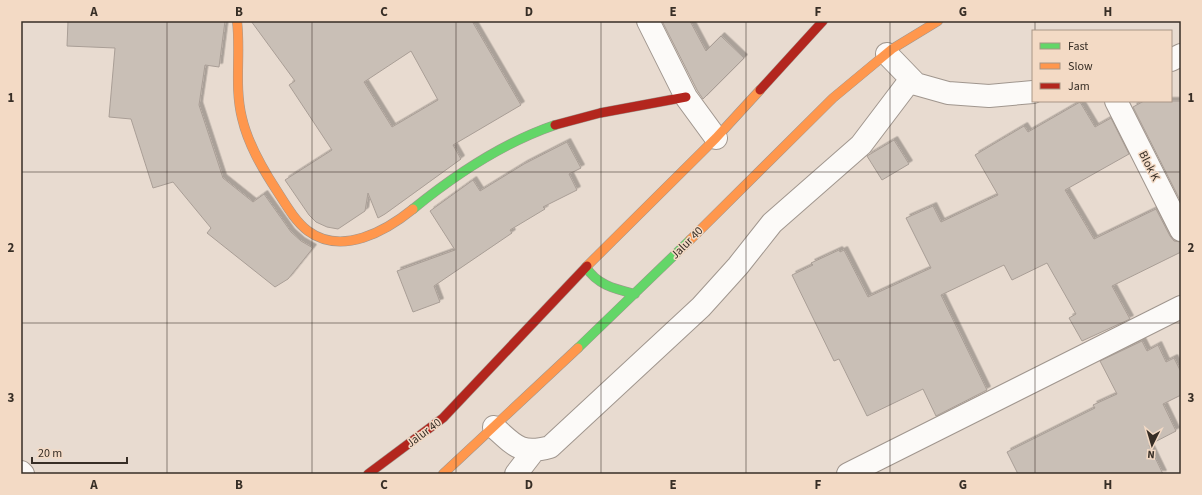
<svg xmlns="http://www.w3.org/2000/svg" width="1202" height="495" font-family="'Source Sans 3',sans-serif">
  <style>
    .building { fill: #c9bfb6; stroke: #a99e96; fill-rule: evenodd; filter: url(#shadow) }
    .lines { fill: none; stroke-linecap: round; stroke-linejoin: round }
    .street-casing { stroke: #a0968e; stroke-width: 24 }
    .fast-casing { stroke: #a0968e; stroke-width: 10 }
    .slow-casing { stroke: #a0968e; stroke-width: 10 }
    .jam-casing { stroke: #a0968e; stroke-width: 10 }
    .street { stroke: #fcfaf8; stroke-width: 22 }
    .fast { stroke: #63d668; stroke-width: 9 }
    .slow { stroke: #ff974d; stroke-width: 9 }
    .jam { stroke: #b3261e; stroke-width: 9 }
    .grid { fill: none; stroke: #372e26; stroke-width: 1; stroke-opacity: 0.55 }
    .labels { text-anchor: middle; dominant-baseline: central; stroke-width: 3; stroke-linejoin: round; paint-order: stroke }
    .street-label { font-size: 12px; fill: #372e26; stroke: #f3dac5 }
    .neatline { fill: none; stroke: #372e26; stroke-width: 1.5 }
    .grid-label { font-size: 13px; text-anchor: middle; font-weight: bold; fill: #372e26 }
  </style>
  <defs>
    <filter id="shadow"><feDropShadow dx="3.5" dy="-3.5" stdDeviation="0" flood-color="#0004"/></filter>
  </defs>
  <rect width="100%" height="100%" fill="#e8dbd0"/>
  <path class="building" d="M68 21H225L219 67 205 65 199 105 223 178 253 202 264 194 291 232 301 241 313 248 288 279 275 287 207 233 211 228 173 182 153 188 131 119 109 117 115 48 67 46Z
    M251 21H472L521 105 453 145 461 159 385 214 378 218 368 193 365 211 338 229 327 227 316 222 309 215 285 180 332 150 289 85 295 81ZM411 51 438 100 392 127 364 82Z
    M662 21H690L706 51 721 36 744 58 703 99 697 90Z
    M1144 101H1181V202L1133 107Z
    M1080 102 1095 127 1111 118 1129 154 1065 190 1094 239 1156 209 1170 236 1174 241 1181 242V252L1112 286 1130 319 1082 341 1069 318 1076 314 1047 263 1012 280 1004 265 941 295 987 390 936 416 923 389 867 416 839 359 834 361 792 275 813 265 811 263 839 250 840 252 844 250 868 297 931 268 906 218 933 206 941 222 998 195 975 155 1024 126 1028 132Z
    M894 140 909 164 882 180 867 156Z
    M567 142 581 168 569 174 577 190 543 207 545 209 510 230 512 233 434 286 440 302 413 312 397 271 455 250 430 211 473 180 480 191 524 164Z
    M1142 341 1147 351 1158 345 1166 362 1174 358 1181 372V395L1163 404 1176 431 1149 445 1163 474H1018L1007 452 1095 408 1093 405 1117 394 1100 361Z"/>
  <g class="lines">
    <g class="street-casing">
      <path id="street" d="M648 21 686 97 716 138
        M887 54 916 84 948 93 989 96 1033 92
        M1171 60 1181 55
        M1116 101 1181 230
        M494 427C515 446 521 455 550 447L701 307 738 266 772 223 861 145 911 79
        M21 472 23 474
        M516 474 533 452
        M848 474 1181 307"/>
    </g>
    <g class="fast-casing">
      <path id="fast" d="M413 209C456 174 502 143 555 125
        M586 267C597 285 615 289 635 294
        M578 348 690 240"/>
    </g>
    <g class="slow-casing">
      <path id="slow" d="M237 21C241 53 234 86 242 118 248 144 262 168 277 191 286 205 295 221 308 231 342 256 386 231 413 209
        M690 240 833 98 892 49 938 21
        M587 266 716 138 760 90
        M443 474 578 348"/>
    </g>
    <g class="jam-casing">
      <path id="jam" d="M760 90 823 21
        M555 125 600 113 686 97
        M368 474 443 418 587 266"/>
    </g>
    <use href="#street" class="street"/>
    <use href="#fast" class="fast"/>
    <use href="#slow" class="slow"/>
    <use href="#jam" class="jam"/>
  </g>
  <path class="grid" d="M167 21V474M312 21V474M456 21V474M601 21V474M746 21V474M890 21V474M1035 21V31M1035 101V474M21 172H1181M21 323H1181"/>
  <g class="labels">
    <g class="street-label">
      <text transform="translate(1149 166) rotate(63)">Blok K</text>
      <text transform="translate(687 243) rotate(-45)">Jalur 40</text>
      <text transform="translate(424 433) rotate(-37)">Jalur 40</text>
    </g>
  </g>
  <rect width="1202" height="495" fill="none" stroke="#f3dac5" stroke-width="44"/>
  <rect x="1032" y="30" width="140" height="72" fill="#f3dac5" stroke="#a89585"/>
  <rect x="1040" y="43" width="20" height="6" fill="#63d668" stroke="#a89585"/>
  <text x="1068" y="50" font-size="12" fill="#372e26">Fast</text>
  <rect x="1040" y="63" width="20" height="6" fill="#ff974d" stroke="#a89585"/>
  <text x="1068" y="70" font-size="12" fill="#372e26">Slow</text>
  <rect x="1040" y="83" width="20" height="6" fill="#b3261e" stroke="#a89585"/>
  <text x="1068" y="90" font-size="12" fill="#372e26">Jam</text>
  <g transform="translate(1152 445) rotate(185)" stroke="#f3dac5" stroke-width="3" paint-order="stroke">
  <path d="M0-3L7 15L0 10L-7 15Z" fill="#372e26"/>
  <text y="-6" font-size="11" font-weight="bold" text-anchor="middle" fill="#372e26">N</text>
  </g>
  <path d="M32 457v6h95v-6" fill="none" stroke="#372e26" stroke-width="2"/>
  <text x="38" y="457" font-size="12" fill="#372e26" stroke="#f3dac5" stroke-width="3" paint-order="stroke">20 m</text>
  <rect x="22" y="22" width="1158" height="451" class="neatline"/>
  <g class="grid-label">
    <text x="94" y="16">A</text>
    <text x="239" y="16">B</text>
    <text x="384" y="16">C</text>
    <text x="529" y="16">D</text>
    <text x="673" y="16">E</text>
    <text x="818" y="16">F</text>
    <text x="963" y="16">G</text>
    <text x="1108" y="16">H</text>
    <text x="11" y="102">1</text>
    <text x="1191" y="102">1</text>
    <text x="11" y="252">2</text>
    <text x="1191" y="252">2</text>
    <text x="11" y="402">3</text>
    <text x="1191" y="402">3</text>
    <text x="94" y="489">A</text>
    <text x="239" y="489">B</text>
    <text x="384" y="489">C</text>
    <text x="529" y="489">D</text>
    <text x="673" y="489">E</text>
    <text x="818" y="489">F</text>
    <text x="963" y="489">G</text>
    <text x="1108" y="489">H</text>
  </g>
</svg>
